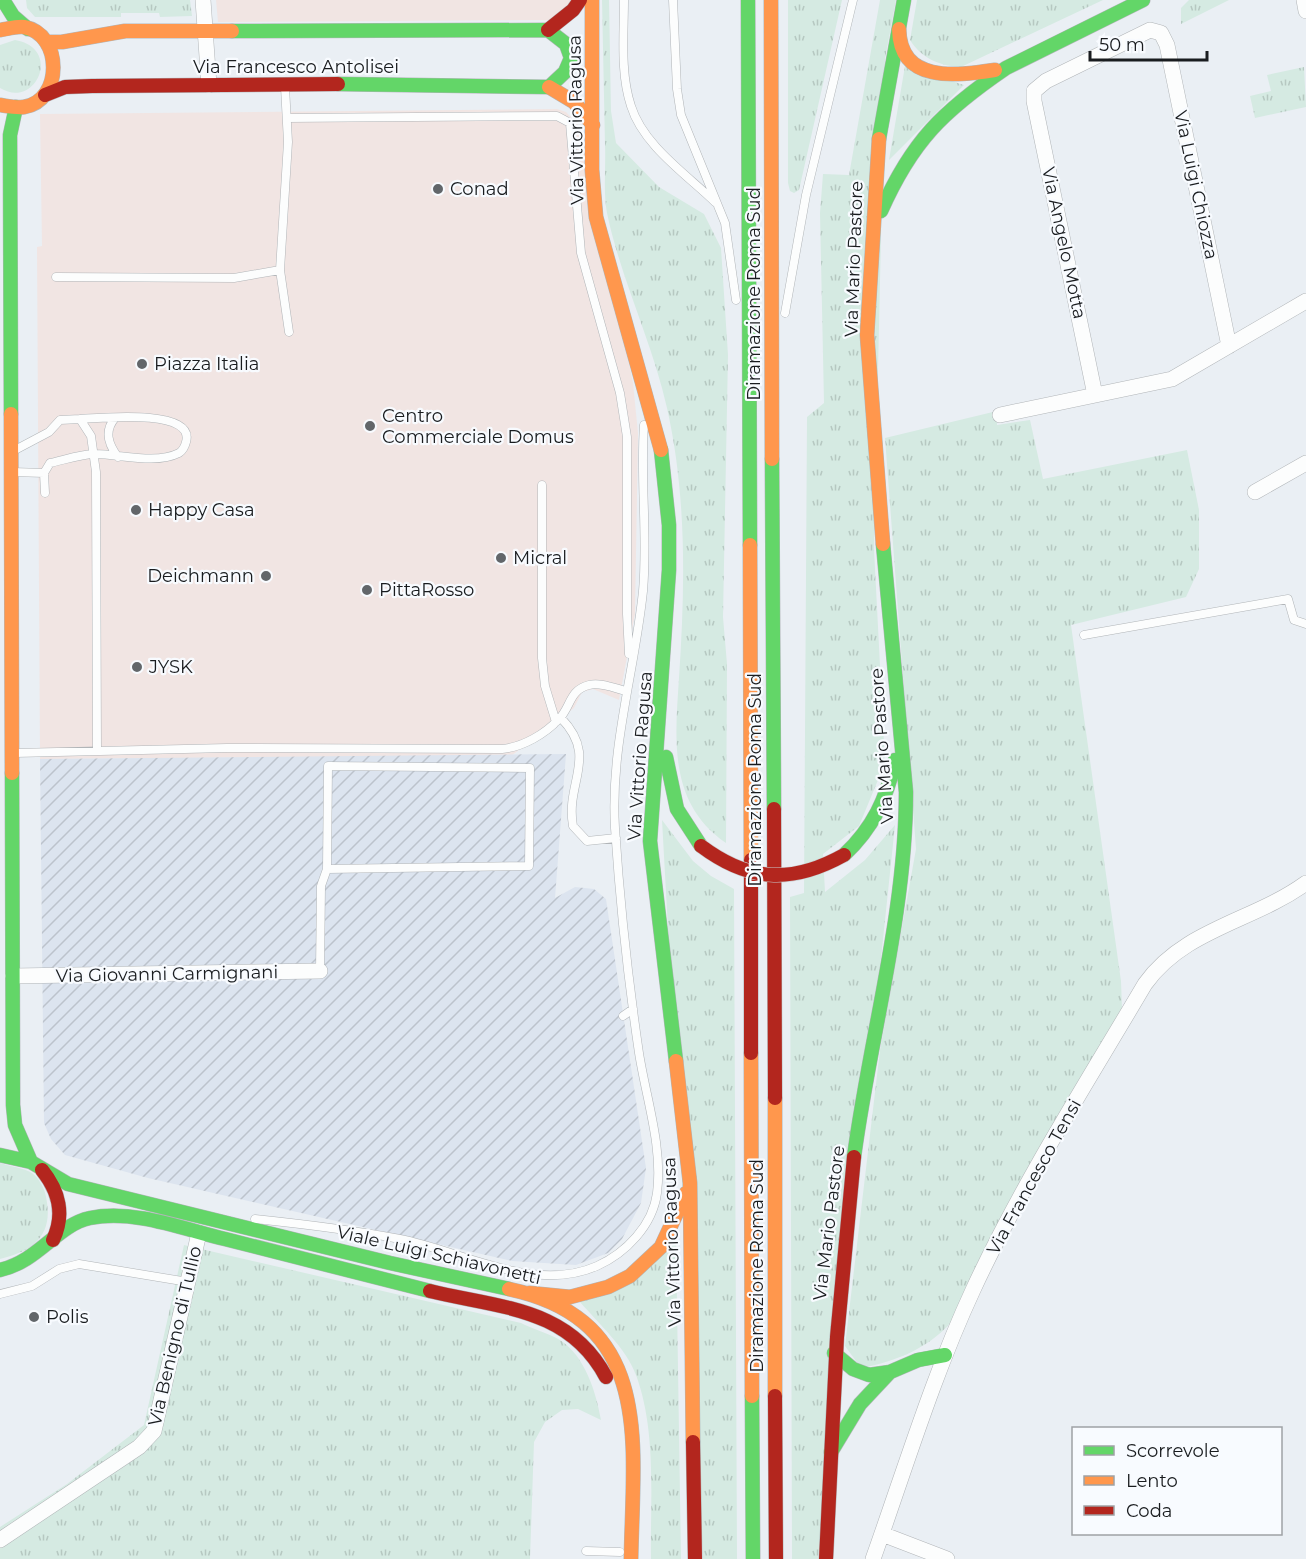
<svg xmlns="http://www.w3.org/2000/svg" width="1306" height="1559" font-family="Montserrat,sans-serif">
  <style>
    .commercial { fill: #f1e5e3 }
    .industrial { fill: url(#industrial-furrows) }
    .grass { fill: url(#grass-tufts) }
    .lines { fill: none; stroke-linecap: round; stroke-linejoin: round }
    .lane-casing { stroke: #b1b5b8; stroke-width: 9 }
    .street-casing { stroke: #b1b5b8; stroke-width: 16 }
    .fast-casing { stroke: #b1b5b8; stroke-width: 15 }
    .slow-casing { stroke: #b1b5b8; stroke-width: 15 }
    .jam-casing { stroke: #b1b5b8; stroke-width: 15 }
    .lane { stroke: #fcfdfd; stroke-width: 8 }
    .street { stroke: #fcfdfd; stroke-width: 15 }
    .fast { stroke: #63d668; stroke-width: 14 }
    .slow { stroke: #ff974d; stroke-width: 14 }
    .jam { stroke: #b3261e; stroke-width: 14 }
    .jam-bridge-casing { stroke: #caccce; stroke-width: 15; stroke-linecap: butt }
    .jam-bridge { stroke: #b3261e; stroke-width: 14 }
    .poi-dot { fill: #62666a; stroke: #f8fbff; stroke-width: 2 }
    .labels { text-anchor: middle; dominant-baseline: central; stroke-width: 4.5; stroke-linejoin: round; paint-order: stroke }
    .street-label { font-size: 18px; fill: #191c1f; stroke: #f8fbff }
    .poi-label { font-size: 18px; fill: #191c1f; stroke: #f8fbff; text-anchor: start }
  </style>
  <defs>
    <pattern id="industrial-furrows" width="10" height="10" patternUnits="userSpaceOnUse" patternTransform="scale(1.5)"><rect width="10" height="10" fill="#dce4ef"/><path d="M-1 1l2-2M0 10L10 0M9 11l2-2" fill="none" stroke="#bcc3cc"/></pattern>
    <pattern id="grass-tufts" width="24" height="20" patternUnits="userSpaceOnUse" patternTransform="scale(1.5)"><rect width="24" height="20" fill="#d5eae2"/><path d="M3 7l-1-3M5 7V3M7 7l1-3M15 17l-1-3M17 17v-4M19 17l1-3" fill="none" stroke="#b6c8c1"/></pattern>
  </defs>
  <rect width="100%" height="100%" fill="#eaeff4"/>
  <path class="commercial" d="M216 0H573L553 20 218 22Z
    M557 109 566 112 580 127 633 383 638 433 635 614 619 700 593 689 582 692 574 708 511 756 40 759 37 247 42 246 40 114Z"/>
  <path class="industrial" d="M566 754 555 898 575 887 594 889 606 899 646 1168 641 1203 622 1239 608 1253 576 1265 512 1261 148 1178 65 1155 51 1139 44 1123 40 759Z"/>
  <path class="grass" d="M26 0H190L192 16 160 17 159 13H121V17H35L27 8Z
    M602 0H609L611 111 616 143 659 187 704 214 721 248 728 355 723 617 727 664 726 843C668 803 675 740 679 678 685 588 687 497 667 408 652 341 621 280 607 213 603 192 606 167 605 145 604 97 603 48 602 0Z
    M788 0H842L799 190 794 193 790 191 788 183Z
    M880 0H896L885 59 874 549 885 763 859 826 823 854 825 892 865 860 895 825 818 1559H792L790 897 804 893 807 417 824 403 820 213 823 174 849 175Z
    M917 0H1103L961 67C940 66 921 58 910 40Z
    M1189 0H1229L1181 24V8Z
    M15 40C63 48 36 110 0 88V45Z
    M905 66 964 85 889 160Z
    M1304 67 1306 107 1255 118 1250 96 1271 91 1267 75Z
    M997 411V425L1030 420 1043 479 1187 450 1199 510V569L1186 597 1071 625 1121 981 1122 1009 955 1317C934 1346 896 1362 861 1368L845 1346 880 1050 916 849 885 438Z
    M662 820 693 861 711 876 734 889 737 1559H703Z
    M0 1163C9 1166 24 1168 32 1173 39 1178 45 1189 46 1197 54 1234 35 1251 0 1259Z
    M676 1240 681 1559H651C650 1499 657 1432 636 1375 626 1348 599 1324 580 1302Z
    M184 1245 521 1323C533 1329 548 1333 560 1340 585 1356 596 1392 601 1420L578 1409 562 1410 545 1422 534 1442 530 1559H0V1527L67 1484 144 1425Z"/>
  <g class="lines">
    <g class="lane-casing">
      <path id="lane" d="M624 0C624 34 620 73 631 106 643 145 686 174 715 202
        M673 0 677 89 681 115 725 223 736 300
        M285 87 288 142 280 270 289 332
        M287 118 557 116 570 123 581 253 620 393 627 437V614L629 654
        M56 277 234 278 280 270
        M785 313 806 195 853 0
        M115 418C104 431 108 444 118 457
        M15 450 49 432 60 420 80 419 91 436 96 472 97 750
        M13 472 44 473
        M542 485V658L545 686 556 722
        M45 493 44 473 50 463C64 460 81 454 95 454 120 454 155 465 179 453 182 451 185 446 186 442 196 408 98 418 80 419
        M1084 635 1288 599 1294 620 1306 624
        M561 718C599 757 565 782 573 826L587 841 616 838
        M15 753 227 748 502 749C523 747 545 734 559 719 571 707 569 690 589 685 600 682 614 688 626 691
        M320 971 321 886 327 869 328 766 530 768 529 866 327 869
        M623 1016 633 1009
        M255 1219C303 1224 352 1230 400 1239 462 1251 534 1294 597 1266 626 1253 653 1225 657 1193 663 1147 646 1098 639 1053 628 979 620 903 615 828 610 747 635 670 643 591 648 536 640 480 644 425
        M0 1294 32 1286 59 1269 79 1264 188 1282
        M586 1551 620 1552"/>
    </g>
    <g class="street-casing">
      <path id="street" d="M203 0 209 85
        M1304 0 1306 11
        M1095 395 1034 101V91L1046 81 1150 30 1161 33 1167 45 1229 346
        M1000 415 1172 379 1306 301
        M1255 492 1306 463
        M13 976 320 971
        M882 1534 947 1559
        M0 1540 139 1447 154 1431 199 1233
        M873 1559C905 1469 933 1376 973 1290 1022 1184 1086 1084 1145 984 1184 929 1254 921 1306 883"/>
    </g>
    <g class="fast-casing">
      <path id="fast" d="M3 0 13 16 28 29
        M748 0 750 545
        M232 31 548 30 566 44 571 58 565 72 549 87 338 84
        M1006 68 1143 0
        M879 139 904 0
        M881 211C912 141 943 111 1006 68
        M11 414 10 135 16 107
        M661 450 669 525V570L650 841 676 1061
        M772 459 774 809
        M666 757 677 809 701 846
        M12 773 13 1105 15 1125 31 1162
        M844 855C873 828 887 798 895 760
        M0 1155 31 1162 68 1184 390 1263 509 1289
        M854 1157C870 1036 906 915 906 792L883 544
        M0 1270C39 1261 57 1225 90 1218 134 1209 183 1229 225 1239 293 1256 361 1274 430 1291
        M834 1353 853 1369 869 1375 890 1372 918 1360 945 1355
        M752 1396 753 1559
        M831 1452 860 1404 890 1372"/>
    </g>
    <g class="slow-casing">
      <path id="slow" d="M592 0V170L596 217 661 450
        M771 0 772 459
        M899 29C900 83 955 76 995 70
        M0 30C7 29 17 26 24 27 63 34 63 101 24 107 17 108 7 106 0 105
        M46 42H62L125 31H232
        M549 87 574 102 593 125
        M879 139 867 335 883 544
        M11 414 12 773
        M750 545 751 860
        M751 1053 752 1396
        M676 1061 690 1183 693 1442
        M775 1098V1396
        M509 1289C655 1320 633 1443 631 1559
        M529 1293 570 1297 608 1287 630 1276 661 1247 686 1193"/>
    </g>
    <g class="jam-casing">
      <path id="jam" d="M548 30 573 10 580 0
        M45 95 65 87 92 86 338 84
        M774 809 775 1098
        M751 860V1053
        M42 1170C59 1191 65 1215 53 1240
        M430 1291C499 1308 569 1307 606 1377
        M775 1396 776 1559
        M693 1442 695 1559
        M826 1559 837 1337 854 1157"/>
    </g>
    <use href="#lane" class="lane"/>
    <use href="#street" class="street"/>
    <use href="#fast" class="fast"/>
    <use href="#slow" class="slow"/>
    <use href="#jam" class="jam"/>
    <g class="jam-bridge-casing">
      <path id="jam-bridge" d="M701 846C749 882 792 884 844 855"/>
    </g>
    <use href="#jam-bridge" class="jam-bridge"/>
  </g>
  <g class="poi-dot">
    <circle cx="438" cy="189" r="6"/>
    <circle cx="142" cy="364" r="6"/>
    <circle cx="370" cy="426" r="6"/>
    <circle cx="136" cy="510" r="6"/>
    <circle cx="501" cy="558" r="6"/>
    <circle cx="266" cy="576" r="6"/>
    <circle cx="367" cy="590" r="6"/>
    <circle cx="137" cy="667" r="6"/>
    <circle cx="34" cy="1317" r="6"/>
  </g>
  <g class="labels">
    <g class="street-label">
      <text x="296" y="67">Via Francesco Antolisei</text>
      <text transform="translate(576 120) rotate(-91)">Via Vittorio Ragusa</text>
      <text transform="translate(1196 185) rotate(78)">Via Luigi Chiozza</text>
      <text transform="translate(1064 243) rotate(78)">Via Angelo Motta</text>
      <text transform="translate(854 259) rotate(-88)">Via Mario Pastore</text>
      <text transform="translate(754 294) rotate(-90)">Diramazione Roma Sud</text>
      <text transform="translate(882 746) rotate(-94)">Via Mario Pastore</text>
      <text transform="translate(640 756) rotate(-86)">Via Vittorio Ragusa</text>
      <text transform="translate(755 780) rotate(-90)">Diramazione Roma Sud</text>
      <text transform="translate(167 974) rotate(-1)">Via Giovanni Carmignani</text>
      <text transform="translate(1034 1177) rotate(-61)">Via Francesco Tensi</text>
      <text transform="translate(829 1223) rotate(-83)">Via Mario Pastore</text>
      <text transform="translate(672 1242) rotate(-92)">Via Vittorio Ragusa</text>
      <text transform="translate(439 1255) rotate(13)">Viale Luigi Schiavonetti</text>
      <text transform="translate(757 1266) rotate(-90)">Diramazione Roma Sud</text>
      <text transform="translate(175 1336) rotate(-77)">Via Benigno di Tullio</text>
    </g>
    <g class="poi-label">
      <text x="450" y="189">Conad</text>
      <text x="154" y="364">Piazza Italia</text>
      <text x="382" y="416">Centro<tspan x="382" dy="21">Commerciale Domus</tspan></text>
      <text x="148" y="510">Happy Casa</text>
      <text x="513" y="558">Micral</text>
      <text x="254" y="576" text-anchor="end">Deichmann</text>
      <text x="379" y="590">PittaRosso</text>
      <text x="149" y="667">JYSK</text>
      <text x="46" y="1317">Polis</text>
    </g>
  </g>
  <rect x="1072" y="1427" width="210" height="108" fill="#f8fbff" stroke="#9fa2a5" stroke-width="1.5"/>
  <rect x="1084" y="1446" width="30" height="9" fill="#63d668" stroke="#9fa2a5" stroke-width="1.5"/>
  <text x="1126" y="1457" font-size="18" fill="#191c1f">Scorrevole</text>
  <rect x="1084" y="1476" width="30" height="9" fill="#ff974d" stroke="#9fa2a5" stroke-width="1.5"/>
  <text x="1126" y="1487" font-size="18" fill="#191c1f">Lento</text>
  <rect x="1084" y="1506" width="30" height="9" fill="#b3261e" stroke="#9fa2a5" stroke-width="1.5"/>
  <text x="1126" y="1517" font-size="18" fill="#191c1f">Coda</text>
  <path d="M1090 51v9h117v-9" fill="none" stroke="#191c1f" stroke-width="3"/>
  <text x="1099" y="51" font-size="18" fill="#191c1f" stroke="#f8fbff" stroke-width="4.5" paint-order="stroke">50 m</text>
</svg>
